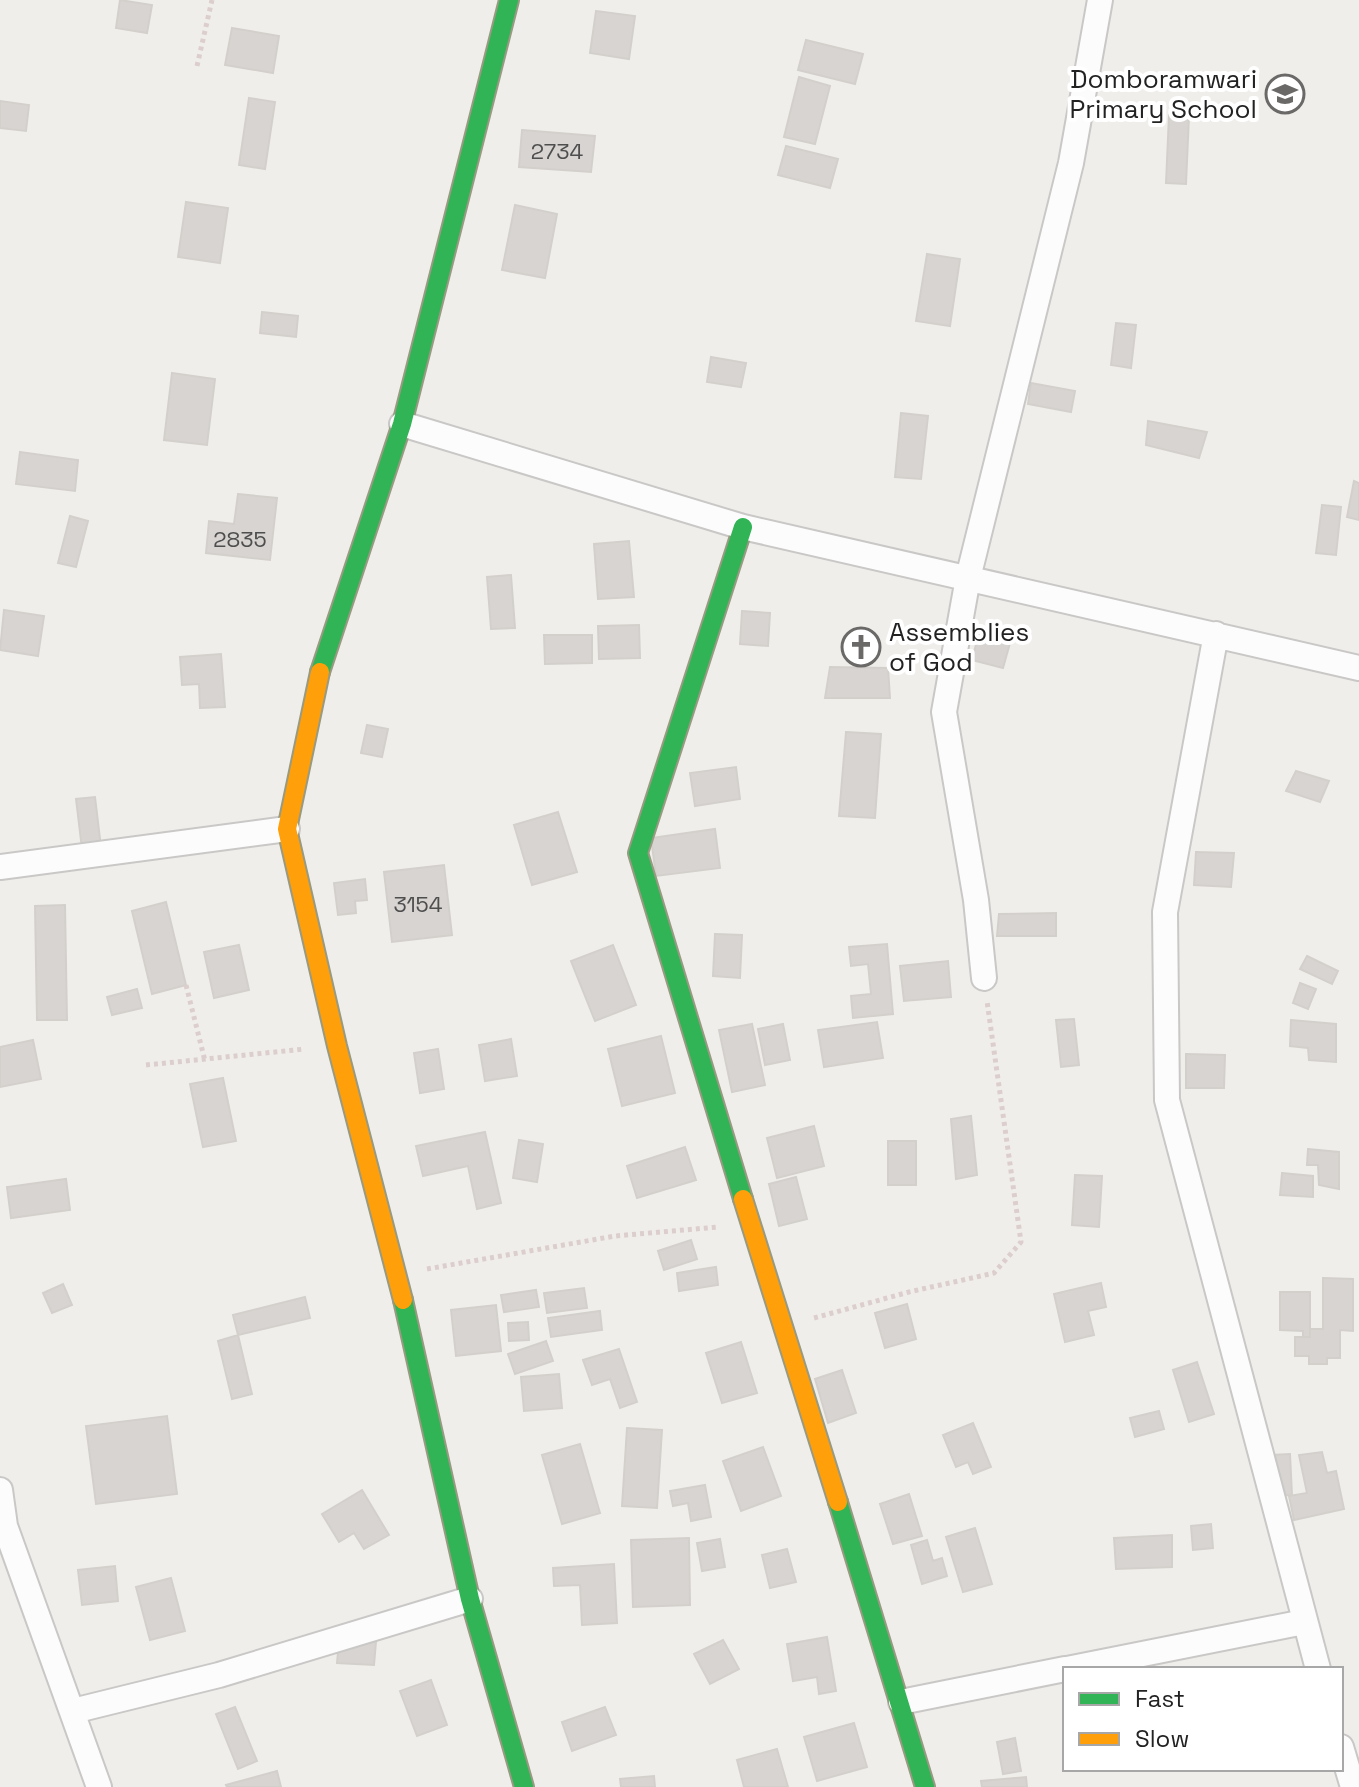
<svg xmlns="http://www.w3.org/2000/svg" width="1359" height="1787" font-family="'Space Grotesk',sans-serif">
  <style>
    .building { fill: #d7d4d2; stroke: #d3d0cc; stroke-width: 2 }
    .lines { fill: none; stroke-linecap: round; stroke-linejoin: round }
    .street-casing { stroke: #c9c8c7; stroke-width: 28 }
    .fast-casing { stroke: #999a82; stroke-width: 22 }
    .slow-casing { stroke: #999a82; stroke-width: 22 }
    .path { stroke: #dccecd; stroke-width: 5; stroke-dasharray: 4 4; stroke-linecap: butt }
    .street { stroke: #fdfcfc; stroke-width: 24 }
    .fast { stroke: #30b455; stroke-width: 18 }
    .slow { stroke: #ff9f0a; stroke-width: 18 }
    .labels { text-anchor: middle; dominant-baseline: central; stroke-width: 8; stroke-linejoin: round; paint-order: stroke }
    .number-label { font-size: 22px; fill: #4f4e4e }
    .poi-label { font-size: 26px; fill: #222; stroke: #fff; text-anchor: end }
  </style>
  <rect width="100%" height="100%" fill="#f0eeeb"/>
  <path class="building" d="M120 0 152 5 147 33 116 28Z
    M596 11 635 16 629 59 590 53Z
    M232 28 279 36 273 73 225 65Z
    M806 40 863 54 855 84 798 70Z
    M799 77 830 86 815 144 784 137Z
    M249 98 275 102 265 169 239 165Z
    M0 101 29 105 26 131 0 128Z
    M1169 115 1189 116 1186 184 1166 183Z
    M522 130 595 136 591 172 519 167Z
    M786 146 838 159 830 188 778 175Z
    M186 202 228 208 220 263 178 257Z
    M515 205 557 214 545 278 502 270Z
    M927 254 960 259 950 326 916 321Z
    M262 312 298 316 296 337 260 333Z
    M1116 323 1136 325 1131 368 1111 365Z
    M711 357 746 363 741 387 707 382Z
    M172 373 215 379 207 445 164 440Z
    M1031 383 1075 391 1071 412 1028 404Z
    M901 413 928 416 921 479 895 477Z
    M1148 421 1207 432 1199 458 1146 445Z
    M20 452 78 460 75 491 16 484Z
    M1354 481 1359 483V520L1347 517Z
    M238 494 277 498 270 560 206 553 209 521 234 524Z
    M1322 505 1341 507 1336 555 1316 553Z
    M70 516 88 521 76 567 58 563Z
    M629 541 634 597 598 599 594 544Z
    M511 575 515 628 491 629 487 577Z
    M4 610 44 616 38 656 0 650Z
    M742 611 770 613 768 646 740 644Z
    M639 625 640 658 599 659 598 626Z
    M980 629 1012 636 1003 668 972 660Z
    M544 635H592V663L545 664Z
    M221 654 225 707 200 708 199 684 182 685 180 657Z
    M830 667 888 668 890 698H825Z
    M367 725 388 729 382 757 361 753Z
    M846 732 881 734 875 818 839 816Z
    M736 767 740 799 695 806 690 773Z
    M1296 771 1329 781 1320 802 1286 791Z
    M95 797 101 847 82 849 76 799Z
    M558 812 577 872 532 885 514 825Z
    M715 829 720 868 656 876 651 838Z
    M1196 852 1234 853 1231 887 1194 885Z
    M444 865 452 935 392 942 384 872Z
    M365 879 367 900 355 901 356 913 338 915 334 883Z
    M166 902 186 985 152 994 132 911Z
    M65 905 67 1020H37L35 906Z
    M1056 913V936H997L999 914Z
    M715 934 742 935 740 978 713 976Z
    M887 944 893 1014 853 1018 851 996 871 994 868 964 851 966 849 947Z
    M239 945 249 990 214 998 204 952Z
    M613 945 636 1005 595 1021 571 961Z
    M1307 956 1338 971 1332 984 1300 969Z
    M948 961 951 997 904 1001 900 966Z
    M1300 983 1316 989 1308 1009 1293 1003Z
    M137 989 142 1008 112 1015 107 997Z
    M1074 1019 1079 1065 1061 1067 1056 1020Z
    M1291 1020 1336 1024V1062L1309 1060 1308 1048 1290 1046Z
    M877 1022 883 1058 824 1067 818 1030Z
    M752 1024 765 1085 732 1092 719 1030Z
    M783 1024 790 1060 765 1065 758 1029Z
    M661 1036 675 1093 622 1106 608 1049Z
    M511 1039 517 1076 485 1081 479 1045Z
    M33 1040 41 1079 0 1087V1047Z
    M438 1049 444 1089 420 1093 414 1053Z
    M1186 1054 1225 1055 1224 1088H1186Z
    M223 1078 236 1141 203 1147 190 1084Z
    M971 1116 977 1175 956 1179 951 1119Z
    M814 1126 824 1166 777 1178 767 1138Z
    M485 1132 501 1203 477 1209 468 1166 423 1176 416 1146Z
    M519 1140 543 1144 537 1182 513 1178Z
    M888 1141H916V1185H888Z
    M685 1147 696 1180 637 1198 627 1166Z
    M1308 1149 1339 1152V1189L1319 1185 1318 1165H1307Z
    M1282 1173 1313 1176V1197L1280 1195Z
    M1075 1175 1102 1176 1099 1227 1072 1225Z
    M796 1177 807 1219 779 1226 769 1184Z
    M66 1179 70 1210 11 1218 7 1187Z
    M691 1240 697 1259 664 1270 658 1251Z
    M716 1267 718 1285 679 1291 677 1273Z
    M1323 1278 1353 1279V1331L1340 1330V1358H1327V1364H1309V1356H1295V1337H1310V1329H1323Z
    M1101 1283 1106 1307 1088 1311 1094 1335 1065 1342 1054 1294Z
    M63 1284 72 1305 52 1313 43 1293Z
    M584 1288 587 1308 547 1313 544 1293Z
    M536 1290 539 1307 504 1312 501 1295Z
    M1280 1292H1310V1337H1303V1331L1280 1330Z
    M305 1297 310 1318 238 1335 233 1315Z
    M907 1304 916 1339 885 1348 875 1313Z
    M496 1305 501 1351 456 1356 451 1310Z
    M600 1311 602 1330 551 1337 548 1318Z
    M528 1322 529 1340 509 1341 508 1323Z
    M238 1335 252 1394 232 1399 218 1341Z
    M546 1341 553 1361 515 1374 508 1354Z
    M741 1342 757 1393 722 1403 706 1353Z
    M619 1349 637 1402 620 1408 610 1379 592 1385 583 1360Z
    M1197 1362 1214 1414 1189 1422 1173 1370Z
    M842 1370 856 1413 828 1423 815 1379Z
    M559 1374 562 1408 524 1411 521 1377Z
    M1159 1411 1164 1429 1135 1437 1130 1418Z
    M167 1416 177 1494 96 1504 86 1426Z
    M973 1423 991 1467 973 1474 968 1462 956 1467 943 1435Z
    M627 1428 662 1430 657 1508 622 1506Z
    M580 1444 600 1513 562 1524 542 1455Z
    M763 1447 781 1496 741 1511 723 1461Z
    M1322 1452 1327 1473 1336 1471 1344 1509 1294 1520 1289 1496 1307 1493 1299 1455Z
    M1290 1454 1292 1495 1271 1496 1270 1455Z
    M705 1485 711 1517 691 1521 688 1503 673 1506 670 1491Z
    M362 1490 389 1535 364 1549 354 1533 339 1542 322 1514Z
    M909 1494 922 1536 893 1544 880 1504Z
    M1211 1524 1213 1548 1193 1550 1191 1526Z
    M975 1528 992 1584 963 1592 946 1537Z
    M1172 1535V1567L1116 1569 1114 1538Z
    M689 1538 690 1605 633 1607 631 1540Z
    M720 1539 725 1567 702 1571 697 1543Z
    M927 1540 933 1561 942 1558 947 1576 922 1584 911 1545Z
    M787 1549 796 1582 770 1588 762 1555Z
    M614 1564 617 1623 582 1625 580 1585 554 1586 553 1568Z
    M115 1566 118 1601 82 1605 78 1570Z
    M171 1578 185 1631 150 1640 136 1587Z
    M827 1637 836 1691 819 1694 817 1677 793 1681 787 1644Z
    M339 1640 376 1642 374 1665 337 1663Z
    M723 1640 739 1669 710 1684 694 1654Z
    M431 1680 447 1725 417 1736 400 1691Z
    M235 1707 257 1761 238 1769 216 1714Z
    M605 1707 616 1735 572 1751 562 1722Z
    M854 1723 867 1767 817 1781 804 1737Z
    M1015 1738 1021 1771 1003 1774 997 1742Z
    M777 1749 788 1787H744L737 1760Z
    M277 1771 281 1787H227L226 1785Z
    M654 1776 655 1787H621L620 1779Z
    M1026 1777 1027 1787H982L981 1781Z"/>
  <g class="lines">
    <g class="street-casing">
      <path id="street" d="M402 424 743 527 1359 668
        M1216 634 1165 912 1167 1100 1318 1669
        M0 867 287 829
        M984 978 976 900 944 712 968 578 1071 163 1100 0
        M0 1490 5 1526 99 1787
        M1067 1669 1304 1622
        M901 1702 1065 1669
        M73 1711 219 1675 470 1599
        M1341 1747 1353 1787"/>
    </g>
    <g class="fast-casing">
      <path id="fast" d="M743 527 638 853 743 1199
        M320 672 402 424 509 0
        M403 1300 470 1599 524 1787
        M838 1502 925 1787"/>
    </g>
    <g class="slow-casing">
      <path id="slow" d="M320 672 287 829 337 1046 403 1300
        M743 1199 838 1502"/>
    </g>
    <path class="path" d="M197 66 212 0
      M186 985 205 1061
      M146 1065 305 1049
      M427 1269 615 1236 718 1227
      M814 1318 909 1292 994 1273 1021 1242 987 1001"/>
    <use href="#street" class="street"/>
    <use href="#fast" class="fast"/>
    <use href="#slow" class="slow"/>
  </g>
  <defs>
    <g id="school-ring" transform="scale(2)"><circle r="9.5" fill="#fff" stroke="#6a6968" stroke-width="1.5"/><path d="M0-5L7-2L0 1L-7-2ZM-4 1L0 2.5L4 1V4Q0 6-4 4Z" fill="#6a6968"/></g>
    <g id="church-ring" transform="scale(2)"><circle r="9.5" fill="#fff" stroke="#6a6968" stroke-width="1.5"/><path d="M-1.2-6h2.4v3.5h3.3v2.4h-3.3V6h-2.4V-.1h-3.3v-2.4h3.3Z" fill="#6a6968"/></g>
  </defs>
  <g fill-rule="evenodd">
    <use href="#school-ring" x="1285" y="94"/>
    <use href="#church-ring" x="861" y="647"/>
  </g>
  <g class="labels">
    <g class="number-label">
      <text x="557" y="151">2734</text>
      <text x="240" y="539">2835</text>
      <text x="418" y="904">3154</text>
    </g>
    <g class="poi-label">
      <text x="1257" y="79">Domboramwari<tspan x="1257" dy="30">Primary School</tspan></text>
      <text x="889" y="632" text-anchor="start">Assemblies<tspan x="889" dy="30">of God</tspan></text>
    </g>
  </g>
  <rect x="1063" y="1667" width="280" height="104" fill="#ffffff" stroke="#a7a7a7" stroke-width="2"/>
  <rect x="1079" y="1693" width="40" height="12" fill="#30b455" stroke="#a7a7a7" stroke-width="2"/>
  <text x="1135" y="1707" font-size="24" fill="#222222">Fast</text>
  <rect x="1079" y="1733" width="40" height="12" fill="#ff9f0a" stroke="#a7a7a7" stroke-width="2"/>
  <text x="1135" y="1747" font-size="24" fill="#222222">Slow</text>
</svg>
